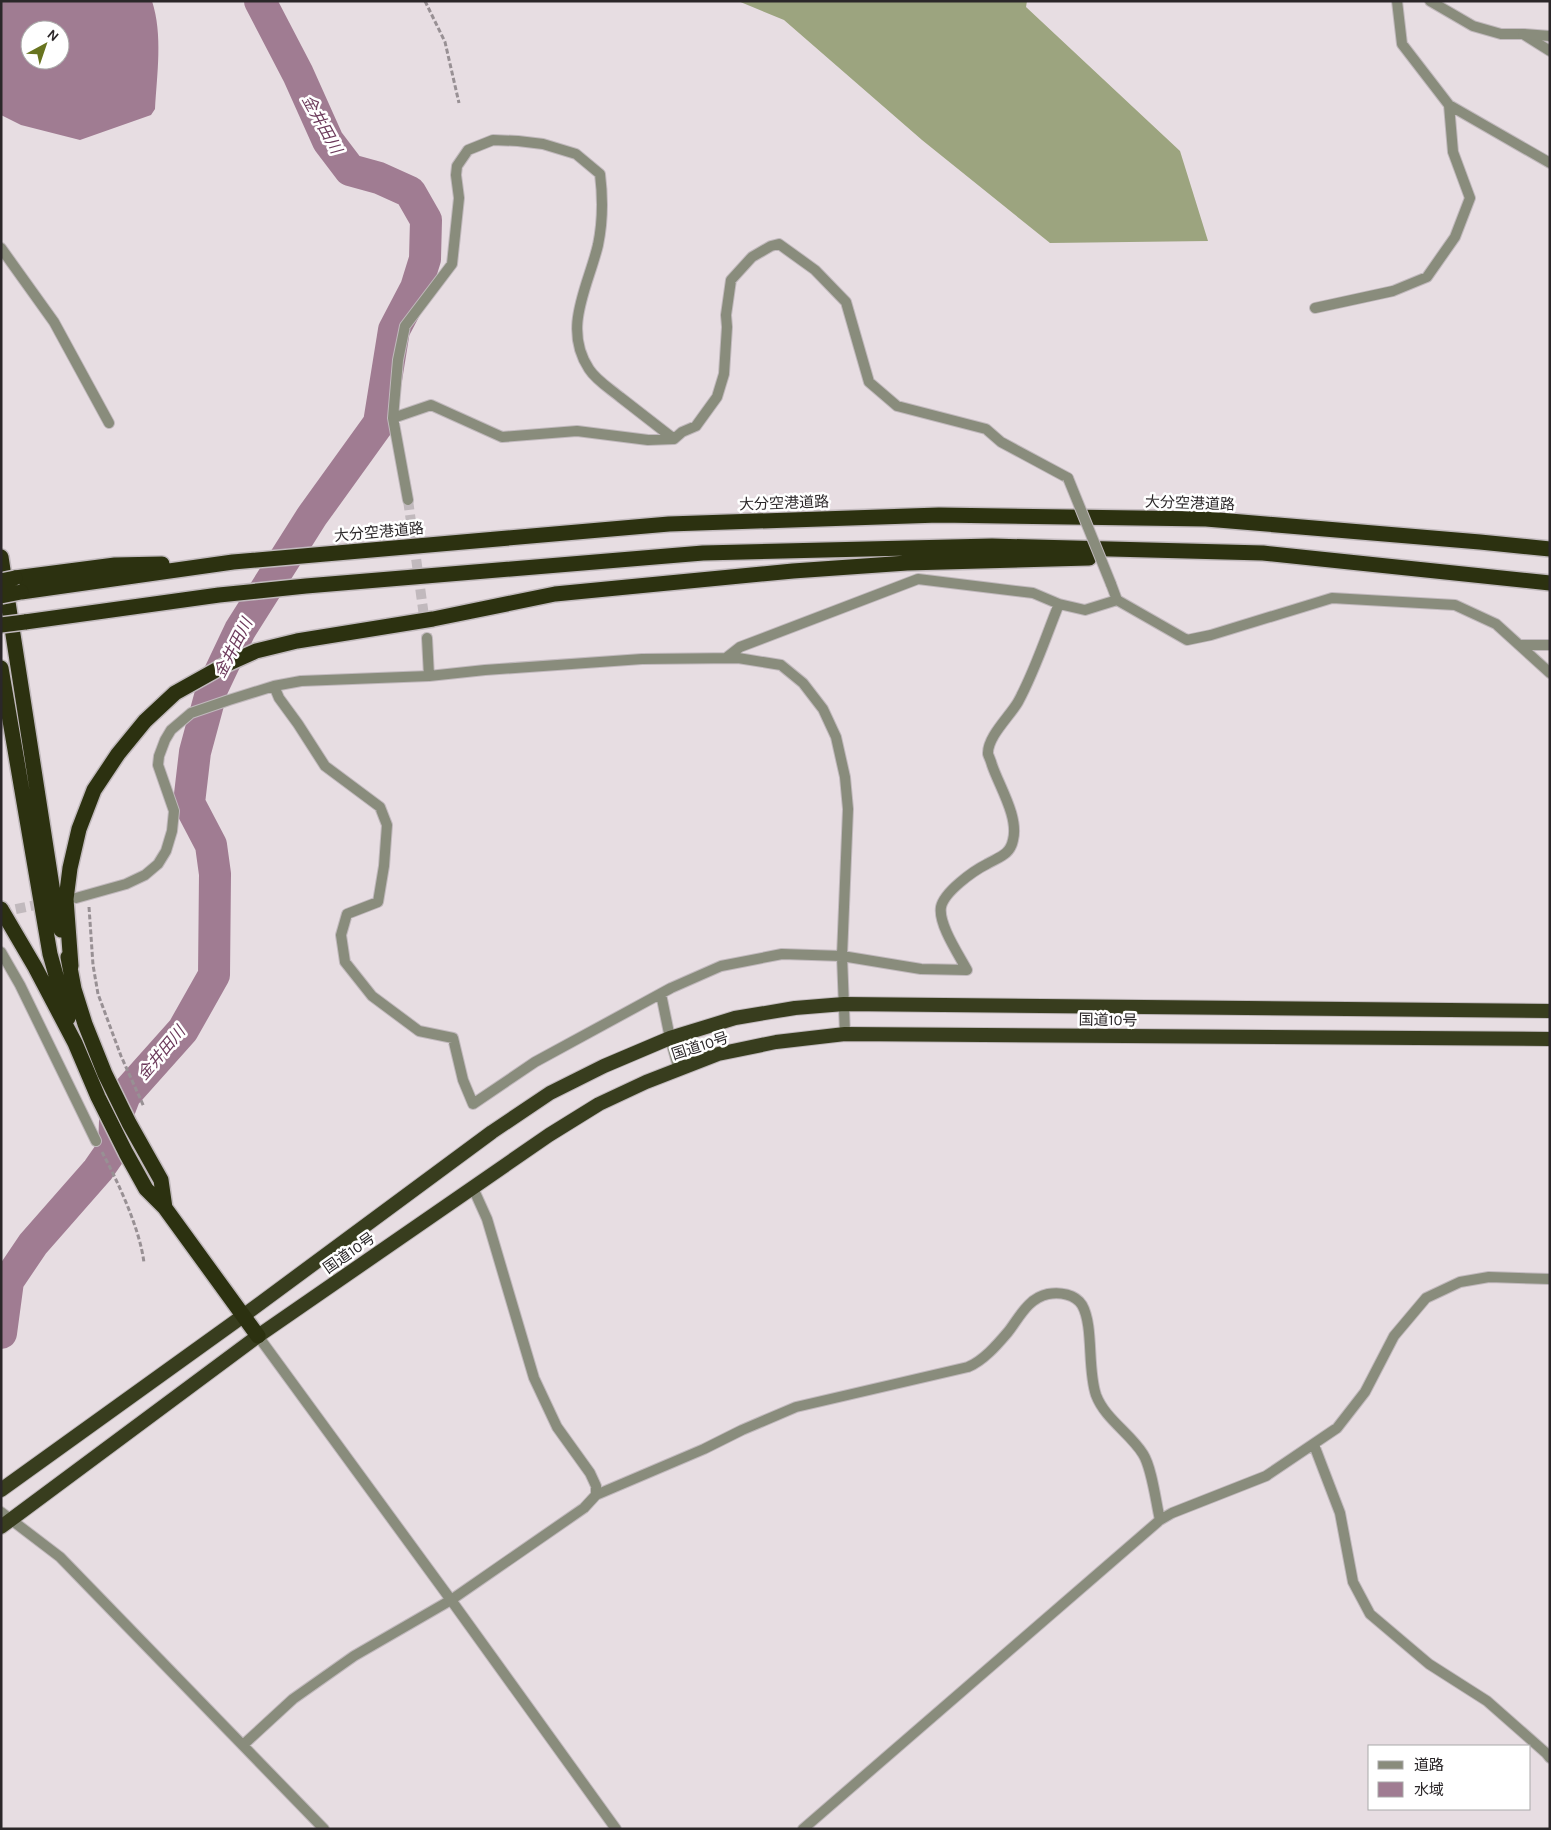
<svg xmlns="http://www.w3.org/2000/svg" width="1551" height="1830" font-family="Karla,'Noto Sans JP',sans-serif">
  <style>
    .forest { fill: #9ca47f }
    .water { fill: #a07c92; fill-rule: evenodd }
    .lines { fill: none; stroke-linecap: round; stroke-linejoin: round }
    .river { stroke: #a07c92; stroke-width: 32 }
    .minor-tunnel { stroke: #c1b9bd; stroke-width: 10; stroke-dasharray: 10 5; stroke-linecap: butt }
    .minor-casing { stroke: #c1b9bd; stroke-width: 12 }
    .tertiary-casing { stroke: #c1b9bd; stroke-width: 12 }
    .trunk-casing { stroke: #c1b9bd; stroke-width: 16 }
    .motorway-casing { stroke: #c1b9bd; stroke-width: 18 }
    .path { stroke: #989094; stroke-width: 3; stroke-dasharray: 5 2.5; stroke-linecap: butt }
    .minor { stroke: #898c7c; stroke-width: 10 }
    .tertiary { stroke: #898c7c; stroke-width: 10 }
    .trunk { stroke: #383d1e; stroke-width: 14 }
    .motorway { stroke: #2c3110; stroke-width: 15 }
    .minor-bridge-casing { stroke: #c1b9bd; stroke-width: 12; stroke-linecap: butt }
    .motorway-bridge-casing { stroke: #c1b9bd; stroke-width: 18; stroke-linecap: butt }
    .minor-bridge { stroke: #898c7c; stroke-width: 10 }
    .motorway-bridge { stroke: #2c3110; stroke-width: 15 }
    .labels { text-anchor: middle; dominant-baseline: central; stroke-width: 5; stroke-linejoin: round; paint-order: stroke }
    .street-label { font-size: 15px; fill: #2b2729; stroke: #fff }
    .water-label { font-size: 16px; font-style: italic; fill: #6c3a5b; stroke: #fff }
  </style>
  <rect width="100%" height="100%" fill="#e7dde2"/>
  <path class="forest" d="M738 1H1027L1026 7 1180 151 1208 241 1050 243 922 140 784 20Z"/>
  <path class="water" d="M1 1H152C163 35 157 74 155 109L151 115 80 140 21 125 1 115ZM30 30H60V60H30Z"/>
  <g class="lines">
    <path class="river" d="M1 1333 8 1281 33 1244 98 1170 114 1147 115 1121 125 1095 183 1030 214 975 215 874 211 845 189 803 195 752 212 689 240 630 312 516 379 423 394 330 416 288 425 259 426 220 410 192 379 178 350 170 328 141 298 74 260 1"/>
    <path class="minor-tunnel" d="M408 500 427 638
      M1 912 46 903"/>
    <g class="minor-casing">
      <path id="minor" d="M1430 1 1473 26 1501 34H1523L1550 51
        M1449 105 1550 163
        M1 248 54 322 109 423
        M1315 308 1393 291 1427 277 1455 237 1470 198 1453 152 1449 105 1402 44 1397 1
        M393 418 431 405 502 437 577 431 648 440 674 439 682 432 696 426 717 397 724 374 727 327 726 315 731 280 752 257 771 246 779 244 815 270 846 302 869 382 897 406 986 429 1001 442 1068 478
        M408 500 393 418 398 360 405 326 452 264 459 198 456 175 457 166 468 150 493 140 518 141 543 144 576 154 600 174C603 198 603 221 598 245 588 287 562 328 589 369 596 380 609 388 620 397 638 411 656 425 674 439
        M1111 584 1117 600 1187 640 1211 635 1332 598 1455 605 1496 624 1550 673
        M427 638 429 676
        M1520 645H1550
        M726 658 740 647 918 579 1033 593 1059 604
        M274 686 279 698 298 724 325 766 380 807 387 825 384 866 378 902 347 914 341 935 345 962 372 996 419 1031 453 1038 463 1080 473 1104 535 1062 671 988 721 966 782 954 842 956 921 969 967 970C959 955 938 924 941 907 944 892 973 871 987 864 999 857 1010 855 1013 840 1019 817 999 786 992 765 991 761 989 757 988 754 987 737 1010 716 1018 702 1035 671 1046 636 1059 604L1085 610 1117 600
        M76 898 126 884 145 875 158 864 166 851 172 831 174 811 158 765 159 756 165 740 171 730 191 713 229 700 274 686 301 681 429 676 485 670 642 659 738 658 781 665 803 683 823 709 836 737 845 777 848 809 842 956 845 1034
        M1 952 20 985 96 1141
        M661 994 670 1038 679 1070
        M473 1188 487 1219 534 1378 557 1427 590 1473 596 1486V1495
        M1314 1445 1340 1513 1353 1582 1370 1614 1429 1664 1487 1701 1546 1753 1550 1758
        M1 1512 60 1557 324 1829
        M243 1745 293 1699 354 1656 451 1600 584 1508 596 1495 704 1449 742 1430 796 1407 968 1367C983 1361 997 1345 1008 1332 1019 1318 1028 1298 1048 1294 1060 1292 1075 1294 1082 1305 1094 1326 1087 1369 1096 1395 1105 1419 1130 1433 1143 1454 1152 1468 1156 1503 1160 1520
        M803 1829 1160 1520 1172 1513 1266 1476 1337 1428 1365 1392 1394 1336 1426 1298 1460 1282 1489 1277 1550 1279"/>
    </g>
    <g class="tertiary-casing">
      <path id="tertiary" d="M1523 34 1550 36
        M258 1336 451 1600 616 1829"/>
    </g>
    <g class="trunk-casing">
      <path id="trunk" d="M1 1490 243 1316 492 1132 550 1093 604 1066 670 1038 735 1018 795 1008 844 1004 1550 1011
        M1 1527 258 1336 549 1135 599 1104 646 1082 718 1054 776 1042 845 1034 1550 1039"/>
    </g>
    <g class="motorway-casing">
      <path id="motorway" d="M1 557 54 899 61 930
        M15 578 115 565 162 564
        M21 592 233 562 669 524 939 515 1206 519 1480 542 1550 549
        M25 622 219 595 306 586 703 553 992 546 1263 553 1550 583
        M1 668 50 954 68 1018
        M1 909 35 967 75 1043 98 1097 126 1153 146 1189 165 1208 258 1336
        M68 957 74 989 85 1024 105 1074 129 1123 161 1180 165 1208
        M71 966 66 899 70 868 79 829 94 790 118 754 145 721 175 693 225 665 256 651 297 641 433 619 555 594 793 571 907 563 1089 558"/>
    </g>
    <path class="path" d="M425 1 445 42 459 103
      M89 907 93 965 98 994 121 1056 144 1107
      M102 1152C118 1182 140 1229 144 1263"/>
    <use href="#minor" class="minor"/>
    <use href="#tertiary" class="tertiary"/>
    <use href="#trunk" class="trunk"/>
    <use href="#motorway" class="motorway"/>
    <g class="minor-bridge-casing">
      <path id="minor-bridge" d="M1068 478 1111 584"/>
    </g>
    <g class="motorway-bridge-casing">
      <path id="motorway-bridge" d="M1 581 15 578
        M1 596 21 592
        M1 625 25 622"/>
    </g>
    <use href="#minor-bridge" class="minor-bridge"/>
    <use href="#motorway-bridge" class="motorway-bridge"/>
  </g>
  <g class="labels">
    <g class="street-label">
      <text transform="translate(784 503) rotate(-2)">大分空港道路</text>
      <text transform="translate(1190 503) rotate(2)">大分空港道路</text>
      <text transform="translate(379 532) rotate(-5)">大分空港道路</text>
      <text transform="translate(1108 1020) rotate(1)">国道10号</text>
      <text transform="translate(700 1046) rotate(-18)">国道10号</text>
      <text transform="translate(349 1253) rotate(-35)">国道10号</text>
    </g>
    <g class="water-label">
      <text transform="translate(322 124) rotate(61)">金井田川</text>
      <text transform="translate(233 648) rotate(-63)">金井田川</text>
      <text transform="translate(161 1053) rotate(-50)">金井田川</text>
    </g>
  </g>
  <rect width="1551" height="1830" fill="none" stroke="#2b2729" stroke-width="5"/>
  <rect x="1368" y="1745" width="162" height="65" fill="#ffffff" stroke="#aaa9a9"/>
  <rect x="1378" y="1761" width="25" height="8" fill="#898c7c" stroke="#aaa9a9"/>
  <text x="1414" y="1770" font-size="15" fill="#2b2729">道路</text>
  <rect x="1378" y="1782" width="25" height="15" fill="#a07c92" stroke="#aaa9a9"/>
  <text x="1414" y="1795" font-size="15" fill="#2b2729">水域</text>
  <g transform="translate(45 45) rotate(40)"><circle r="24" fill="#ffffff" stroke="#aaa9a9"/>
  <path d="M0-4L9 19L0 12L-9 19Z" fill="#68741f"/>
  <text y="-8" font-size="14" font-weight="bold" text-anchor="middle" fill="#2b2729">N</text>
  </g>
</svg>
